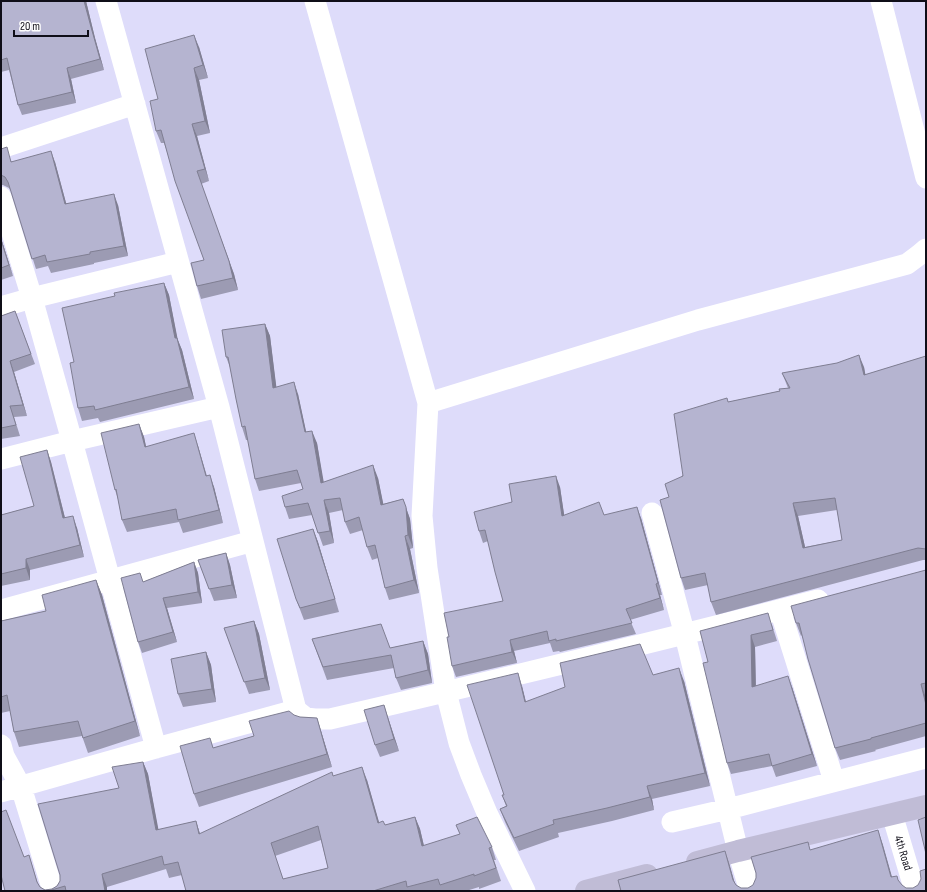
<svg xmlns="http://www.w3.org/2000/svg" width="927" height="892" font-family="'Sofia Sans Condensed',sans-serif">
  <style>
    .lines { fill: none; stroke-linecap: round; stroke-linejoin: round }
    .minor { stroke: #fff; stroke-width: 21 }
    .secondary { stroke: #c0bcd6; stroke-width: 22 }
    .wall { fill: #9c9bb3; fill-rule: evenodd }
    .shaded-wall { fill: #7f7e92 }
    .building { fill: #b5b4d0; stroke: #7f7e92; fill-rule: evenodd }
    .labels { text-anchor: middle; dominant-baseline: central; stroke-width: 3; stroke-linejoin: round; paint-order: stroke }
    .street-label { font-size: 12px; fill: #0f0e18; stroke: #fff }
  </style>
  <rect width="100%" height="100%" fill="#dedcfa"/>
  <g class="lines">
    <path class="minor" d="M315 1 428 403
      M881 1 926 178
      M1 148 135 104
      M1 197 32 298 72 441 156 748
      M1 307 32 298 178 262
      M1 459 72 441 219 407
      M652 513 685 635 738 851 750 891
      M1 610 253 541
      M780 610 834 781
      M296 710 306 718 315 719H330C493 681 656 642 818 600
      M1 745 4 756 21 787 53 891
      M1 792 156 748 296 710 253 541 219 407 106 1
      M892 814 915 891
      M672 822 728 809 926 758
      M525 891 487 813 471 775 459 743 446 692 427 568 422 516 428 403 698 320 907 264 919 255 926 249"/>
    <path class="secondary" d="M697 862 738 851 926 806
      M586 891 647 875"/>
  </g>
  <path class="wall" d="M1 1H86L95 38 104 70 71 79 76 103 22 115 18 105 9 70 1 72Z
    M199 47 208 78 199 80 210 133 197 136 209 181 201 184 234 274 238 290 201 299 197 286 204 260 164 143H161L156 131 158 99Z
    M1 149 12 162H55L66 203 118 205 128 256 94 263V264L51 273 48 266 36 269 11 191 9 188 3 185H1Z
    M1 238 13 276 1 280Z
    M164 283 169 295 177 338 182 350 194 399 100 422 98 418 82 421 78 408 74 362 115 296Z
    M15 311 35 364 14 372 27 416 14 417 20 436 1 439V316Z
    M265 324 270 336 276 387 298 394 306 432 317 443 323 482 378 478 383 504 403 499 410 519 413 548 410 549 419 593 389 600 385 588 378 558 372 560 367 547 363 530 350 534 345 522 343 510 329 513 334 543 323 546 312 515 289 519 285 507 303 489 301 483 259 491 255 479 248 440H246L242 427 230 367 226 357Z
    M926 356V560H923L716 615 711 602 708 585 685 590 681 578 669 497 728 402 780 391 788 388 782 373 864 367 865 375ZM837 510 842 540 805 547 798 516Z
    M139 424 144 437 146 447 198 446 207 476 214 487 223 523 183 533 179 522 127 532 122 520 118 499 115 490Z
    M47 450 51 462 65 518 77 528 84 557 30 570V580L1 586V515L34 506Z
    M560 487 564 515H604L641 518 662 595H660L664 610 630 620 636 634 560 652 559 651 553 652 550 643 514 651 517 663 456 677 452 666 449 637 503 601 488 541 483 543 479 531 512 502Z
    M313 529 318 542 339 612 304 620 296 599Z
    M226 553 230 565 237 598 214 601 198 560Z
    M194 562 198 573 202 603 167 608 177 642 142 653 138 642 143 582Z
    M926 570V736L875 750 876 751 840 760 835 748 802 635 801 636 796 623Z
    M96 580 102 595 140 736 88 753 82 736 19 747 14 732 10 711 1 713V621L46 611Z
    M254 621 259 634 270 690 249 694 224 628Z
    M772 625 777 641 755 647 756 686 792 687 817 766 776 777 772 766 731 774 727 763 708 662 700 631Z
    M312 639 390 648 423 641 428 654 432 683 401 690 396 678 394 668 327 680Z
    M206 652 211 665 216 702 183 707 178 694Z
    M653 675 684 681 710 786 652 799 654 810 612 821 558 833 559 837 519 851 505 822 500 809 506 806 502 795H504L522 686 526 702Z
    M384 705 399 751 380 757 375 745Z
    M300 717 317 718 321 731 332 767 199 807 194 794 214 748 254 736Z
    M143 762 148 774 158 830 196 821 200 834 333 776 367 780 379 823 385 825 415 817 420 829 424 846 492 847 496 860H494L501 881 479 889V887L466 891H186L182 875 169 878 166 869 107 887V891H5L24 857 29 855 38 884 40 887 45 890 52 889 57 886 119 788ZM321 840 328 868 283 879 275 856Z"/>
  <path class="shaded-wall" d="M84 1H86L95 38 104 70 100 59 91 27Z
    M194 35 199 47 208 78 203 65Z
    M67 68 71 79 76 103 72 92Z
    M194 68 199 80 210 133 205 121Z
    M192 124 197 136 209 181 205 169Z
    M51 151 55 162 69 214 65 204Z
    M201 184 234 274 238 290 233 278Z
    M114 194 118 205 128 256 124 246Z
    M1 238 13 276 9 265 1 240Z
    M164 283 169 295 180 351 175 338Z
    M265 324 270 336 278 400 273 388Z
    M177 338 182 350 194 399 189 387Z
    M859 355 864 367 868 388 864 375Z
    M10 361 14 372 27 416 23 405Z
    M294 382 298 394 309 445 305 432Z
    M139 424 144 437 149 460 145 447Z
    M312 431 317 443 326 495 321 483Z
    M194 433 198 446 210 489 206 476Z
    M47 450 51 462 68 530 63 518Z
    M373 465 378 478 386 517 381 505Z
    M210 475 214 487 223 523 219 510Z
    M556 476 560 487 566 527 562 516Z
    M403 499 410 519 413 548 408 535Z
    M324 500 329 513 334 543 330 531Z
    M793 503 798 516 808 560 803 548Z
    M637 507 641 518 662 595 658 583Z
    M73 516 77 528 84 557 80 545Z
    M313 529 318 542 339 612 335 599Z
    M405 536 410 549 419 593 414 580Z
    M226 553 230 565 237 598 232 585Z
    M26 559 30 570V580L26 568Z
    M194 562 198 573 202 603 198 592Z
    M96 580 102 595 140 736 135 721Z
    M656 584 660 595 664 610 660 598Z
    M163 598 167 608 177 642 173 632Z
    M254 621 259 634 270 690 265 678Z
    M751 635 755 647 756 698 752 687Z
    M510 640 514 651 517 663 512 652Z
    M423 641 428 654 432 683 428 670Z
    M206 652 211 665 216 702 212 689Z
    M679 668 684 681 710 786 705 773Z
    M518 673 522 686 529 715 525 702Z
    M788 676 792 687 817 766 812 754Z
    M921 684 926 698V705Z
    M384 705 388 718 399 751 394 739Z
    M317 718 321 731 332 767 327 754Z
    M143 762 148 774 161 843 156 830Z
    M362 767 367 780 383 836 378 823Z
    M647 786 652 799 654 810 650 797Z
    M415 817 420 829 427 859 422 846Z
    M196 821 200 834H199Z
    M878 830 883 845 896 891 891 877Z
    M725 851 730 866 737 891 733 880Z
    M102 874 107 887V891H105Z"/>
  <path class="building" d="M1 1H84L91 27 100 59 67 68 72 92 18 105 7 58 1 60Z
    M194 35 203 65 194 68 205 121 192 124 205 169 197 171 229 261 233 278 197 286 191 263 204 260 175 181 161 130 156 131 150 101 158 99 145 49Z
    M7 147 11 162 51 151 65 204 114 194 124 246 90 252V254L47 262 45 255 32 259 8 182 5 177 1 175V149Z
    M1 240 9 265 1 268Z
    M164 283 175 338H177L189 387 95 410 94 406 78 408 70 363 74 362 62 308 115 296 114 293Z
    M15 311 31 354 10 361 23 405 10 406 16 425 1 428V316Z
    M265 324 273 388 294 382 305 432 312 431 321 483 373 465 381 505 403 499 406 507 408 535 405 536 414 580 385 588 375 545 367 547 359 517 345 522 340 498 324 500 330 531 318 533 308 503 285 507 282 496 303 489 297 470 255 479 245 426 242 427 236 399 228 357H226L222 330Z
    M859 355 864 375 926 356V549L918 548 711 602 705 573 681 578 660 500 669 497 665 484 683 476 674 414 727 398 728 402 780 391 779 389 790 388 782 373 837 363ZM835 498 842 540 803 548 793 503Z
    M139 424 145 447 194 433 206 476 210 475 219 510 178 520 176 509 122 520 116 489 115 490 101 433Z
    M47 450 63 518 73 516 80 545 26 559V568L1 574V515L34 506 20 457Z
    M556 476 562 516 599 502 604 515 637 507 658 583 656 584 660 598 626 609 632 623 556 641V639L549 641 547 631 510 640 512 652 452 666 447 637H449L444 613 503 601 495 572 485 530 479 531 474 512 512 502 509 484Z
    M313 529 335 599 300 608 296 599 277 539Z
    M226 553 232 585 209 589 198 560Z
    M194 562 198 592 163 598 173 632 138 642 121 578 140 573 143 582Z
    M926 570V683L921 684 926 705V723L871 738V739L835 748 808 659 799 623H796L791 606Z
    M96 580 135 721 83 738 78 721 14 732 7 695 1 697V621L46 611 42 595Z
    M768 613 773 630 751 635 752 687 788 676 812 754 772 766 769 754 727 763 703 663 708 662 700 631Z
    M254 621 265 678 244 682 224 628Z
    M381 624 390 648 423 641 428 670 396 678 391 655 323 667 312 639Z
    M640 644 653 675 679 668 705 773 647 786 650 797 607 808 553 820 554 824 514 838 500 809 507 806 502 795H504L467 685 518 673 525 702 565 687 560 663Z
    M206 652 212 689 178 694 171 659Z
    M384 705 394 739 375 745 364 710Z
    M289 711 294 715 300 717 317 718 327 754 194 794 180 746 210 738 213 748 254 736 249 721Z
    M143 762 156 830 196 821 199 834 332 772 333 776 362 767 378 823 383 821 385 825 415 817 422 846 460 834 456 825 477 817 492 847 489 848 496 868 474 876V874L440 885 438 879 407 887 406 881 373 891H186L178 862 164 865 162 856 102 874 105 891H66L65 886 48 891H5L1 875V812L6 810 24 857 29 855 37 882 40 887 45 890 52 889 57 886 60 881V875L38 804 119 788 112 767ZM318 826 328 868 283 879 271 843Z
    M926 817V854L918 820Z
    M878 830 891 877 897 876 898 880 902 885 906 888H913L918 885 921 879 920 871 926 869V891H621L618 880 725 851 733 880 736 885 741 888H748L753 885 756 878V873L751 857 808 842 810 850Z"/>
  <g class="labels">
    <g class="street-label">
      <text transform="translate(903 853) rotate(73)">4th Road</text>
    </g>
  </g>
  <rect width="927" height="892" fill="none" stroke="#0f0e18" stroke-width="4"/>
  <path d="M14 30v6h74v-6" fill="none" stroke="#0f0e18" stroke-width="2"/>
  <text x="20" y="30" font-size="12" fill="#0f0e18" stroke="#ffffff" stroke-width="3" paint-order="stroke">20 m</text>
</svg>
